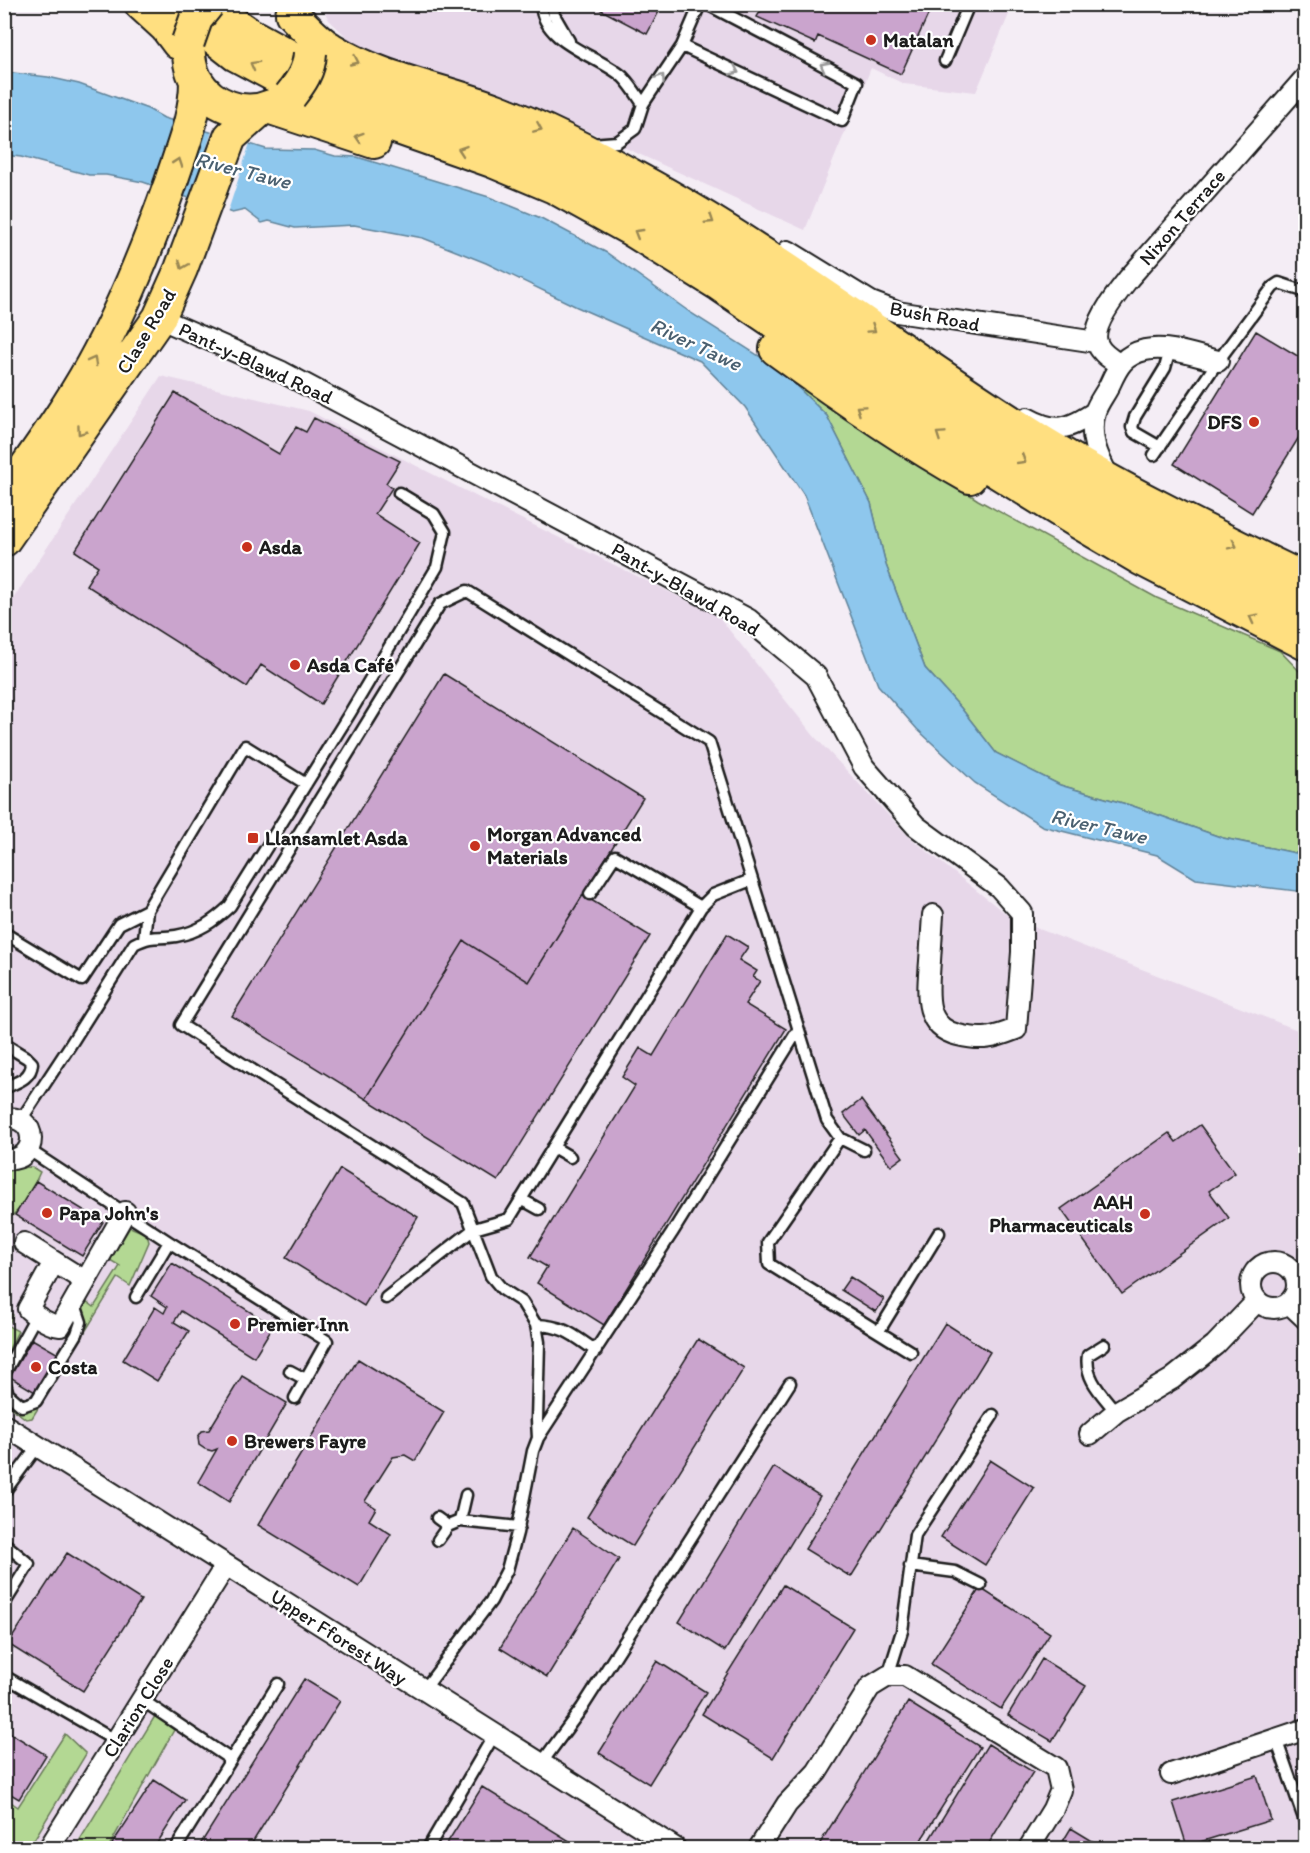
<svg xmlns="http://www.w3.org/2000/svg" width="1310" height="1853" font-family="Itim,sans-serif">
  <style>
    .built { fill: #e7d7e9 }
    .green { fill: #b3d893; stroke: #687a58; stroke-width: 1.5 }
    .water { fill: #8ec7ed; stroke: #608399; stroke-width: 1.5 }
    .pier { fill: #f4edf5 }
    .building { fill: #caa4cd; stroke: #1c1c1c; stroke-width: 1.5 }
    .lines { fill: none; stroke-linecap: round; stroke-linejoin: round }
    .service-casing { stroke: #1c1c1c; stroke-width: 15 }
    .minor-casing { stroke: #1c1c1c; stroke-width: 24 }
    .primary-casing { stroke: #1c1c1c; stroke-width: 36 }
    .service { stroke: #fff; stroke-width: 10 }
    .minor { stroke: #fff; stroke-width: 20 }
    .primary { stroke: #ffdf80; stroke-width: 32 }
    .primary-bridge-casing { stroke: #1c1c1c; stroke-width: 36; stroke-linecap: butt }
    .primary-bridge { stroke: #ffdf80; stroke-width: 32 }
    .oneway { stroke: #998753 }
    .oneway2 { stroke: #999 }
    .poi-dot { fill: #c8321e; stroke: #fff; stroke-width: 2 }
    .labels { text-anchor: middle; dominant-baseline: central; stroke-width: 4.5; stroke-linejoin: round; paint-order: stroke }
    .poi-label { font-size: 20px; font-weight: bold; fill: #1c1c1c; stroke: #fff; text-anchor: start }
    .street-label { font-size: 20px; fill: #1c1c1c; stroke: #fff }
    .water-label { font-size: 21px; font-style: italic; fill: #4a6070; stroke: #fff }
  </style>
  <rect width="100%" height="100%" fill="#f4edf5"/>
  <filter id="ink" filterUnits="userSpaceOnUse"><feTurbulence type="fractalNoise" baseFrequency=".0167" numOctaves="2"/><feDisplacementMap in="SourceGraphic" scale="12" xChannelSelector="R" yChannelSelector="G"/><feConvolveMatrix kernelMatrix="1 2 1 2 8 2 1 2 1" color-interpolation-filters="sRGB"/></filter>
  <g filter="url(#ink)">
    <path class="built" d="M321 5H1013L976 92 904 84 871 68 805 230 584 129 391 60 352 42 329 20Z
      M161 376 309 411 495 506 718 616 814 736 908 836 1011 918 1305 1033V1848H5V611Z"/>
    <path class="green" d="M778 368 978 500 1157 598 1280 651 1305 677V855L1223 838 1133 806 1060 785 996 753 961 708 925 668 886 565 871 503 827 416Z
      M32 1167 40 1172C35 1184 21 1213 9 1217L5 1227V1173L12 1168Z
      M130 1227 147 1234 149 1242 130 1286 118 1278 32 1418 26 1419 5 1403 4 1394 25 1411 35 1406 79 1334 86 1318 83 1308 86 1301 94 1307 120 1266 110 1260Z
      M5 1310 13 1315 8 1326 18 1331 5 1357Z
      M155 1716 174 1730 108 1848H75Z
      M65 1734 86 1754 29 1848H5V1798L18 1807Z"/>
    <path class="water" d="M5 72 48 77 79 84 148 109 164 118 266 149 314 150 335 156 357 157 489 197 541 218 607 253 691 313 778 368 827 416 871 503 886 565 925 668 961 708 996 753 1060 785 1133 806 1223 838 1305 855V892L1196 879 1157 855 1042 826 975 783 917 729 878 685 804 495 745 407 700 361 577 307 486 263 423 238 354 225 295 228 269 221 262 223 245 210 232 213 143 182 106 175H89L21 157 5 155Z"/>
    <path class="pier" d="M212 131 250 143 227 214 190 201Z"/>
    <path class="building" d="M590 4H663L647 34Z
      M749 4H933L901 74 818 36 815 43 757 17 761 10Z
      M1256 331 1306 361V426L1252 513 1174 464Z
      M175 393 279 454 296 427 306 432 314 418 400 461 386 483 392 488 375 514 420 543 321 704 261 665 247 687 86 585 98 566 75 551Z
      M444 674 643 798 529 982 464 941 366 1099 232 1016Z
      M583 895 650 936 498 1181 366 1099 464 941 529 982Z
      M727 934 748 947 739 960 757 971 753 977 760 981 745 1004 786 1029 604 1325 537 1283 547 1267 530 1257 635 1086 622 1077 640 1048 653 1056Z
      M861 1100 903 1157 891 1166 865 1130 859 1135 843 1114Z
      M1200 1125 1235 1173 1209 1191 1229 1218 1122 1294 1061 1209 1169 1133 1176 1142Z
      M340 1169 418 1217 364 1306 286 1258Z
      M36 1181 103 1222 82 1256 15 1215Z
      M172 1263 273 1326 254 1357 181 1311 174 1322 189 1331 157 1381 123 1360 155 1307 164 1313 167 1307 151 1296Z
      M850 1277 884 1299 876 1312 841 1290Z
      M945 1323 990 1352 851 1577 805 1549Z
      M32 1339 62 1356 40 1395 10 1377Z
      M698 1339 744 1368 633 1546 587 1517Z
      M358 1359 444 1412 415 1461 405 1455 393 1457 365 1501 376 1508 369 1520 391 1534 359 1587 258 1525Z
      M242 1376 287 1403 229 1502 198 1482 217 1449 212 1451 205 1449 199 1445 198 1437 202 1431 209 1430Z
      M990 1460 1034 1488 985 1565 941 1537Z
      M774 1467 820 1496 725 1651 679 1622Z
      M573 1528 619 1559 547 1677 500 1648Z
      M67 1553 141 1600 83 1691 8 1644Z
      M783 1585 853 1628 773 1758 702 1714Z
      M980 1588 1050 1633 1001 1709 931 1664Z
      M1042 1659 1086 1686 1052 1741 1008 1715Z
      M657 1661 706 1692 649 1784 599 1753Z
      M304 1679 340 1701 249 1848H198Z
      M908 1702 980 1747 916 1848H817Z
      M4 1729 46 1755 19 1799 4 1790Z
      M988 1744 1033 1772 986 1848H924Z
      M1257 1776 1271 1820 1187 1846 1173 1802Z
      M154 1780 185 1800 154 1848H119L112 1844Z
      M482 1787 581 1848H444Z
      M1071 1828 1104 1848H1059Z"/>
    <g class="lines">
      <g class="service-casing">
        <path id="service" d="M541 4C543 44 598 55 623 77 631 85 637 95 643 104
          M552 4 554 15 569 41
          M682 46 842 121 857 83 707 4
          M945 61 969 4
          M591 144 617 142 635 129 643 104 682 46 700 4
          M1160 447 1134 432 1132 427 1135 417 1165 368 1170 350
          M1154 455 1218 361 1273 287 1279 283 1306 292
          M590 894 615 856 701 907
          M4 933 82 980 119 924 147 910
          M144 939 147 910 245 746 306 784
          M4 1044 27 1058 32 1063C31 1079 17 1082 4 1088
          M4 1073H5
          M21 1120 71 1044 134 944C154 934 157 939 176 936 199 932 214 921 230 906L350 713 437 567 445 532 434 514 399 493
          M840 1138 768 1242 769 1264 911 1352
          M553 1147 570 1157
          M29 1150 169 1242 327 1341 295 1398
          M521 1199 539 1209
          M1295 1274 1306 1265
          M136 1297 169 1242
          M386 1298 474 1229 509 1219 701 907 713 895 751 880
          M536 1325C565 1326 573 1335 596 1351
          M879 1331 939 1233
          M1104 1345 1088 1355C1084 1379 1103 1395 1116 1412
          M290 1371 305 1379
          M4 1374 36 1316
          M4 1380 8 1394 22 1406 36 1401 77 1334 81 1322 74 1301
          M538 1438 672 1233 798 1030
          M4 1492 38 1446
          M437 1518 448 1526
          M460 1521 519 1527
          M438 1540 448 1526 460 1521 466 1495
          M4 1543 29 1564 4 1604
          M910 1566 955 1572 981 1585
          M4 1676 116 1741
          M888 1676 902 1631 915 1535 993 1415
          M423 1691 491 1601 507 1570 517 1533 533 1451 538 1438 537 1420 539 1342 536 1325 522 1302 502 1289 491 1276 463 1203 181 1025 440 604 467 591 709 742 827 1120 840 1138 864 1150
          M142 1700 230 1759
          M1276 1739 1306 1824
          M540 1765 582 1708 790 1383
          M176 1848 278 1684
          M428 1848 494 1735"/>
      </g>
      <g class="minor-casing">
        <path id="minor" d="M788 251 871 302 897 312 1096 342
          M159 318 282 372 748 619 816 676 864 767 916 826 999 887 1022 913V952L1016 1029C993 1038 983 1041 958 1035 922 1027 928 990 930 961 931 946 932 931 933 915
          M1119 364C1111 359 1102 354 1098 345 1089 327 1118 292 1129 278L1306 77
          M1027 418C1056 434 1069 429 1095 412
          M1109 478C1098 457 1088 437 1095 412 1098 402 1106 393 1110 384 1118 366 1124 355 1145 350 1168 345 1196 356 1218 361
          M4 1119C39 1112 41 1164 4 1159
          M24 1243 85 1281
          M1251 1285a23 23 0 1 1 46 0a23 23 0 1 1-46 0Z
          M54 1262 28 1309C36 1316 48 1325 60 1326L125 1212
          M1289 1303 1306 1319
          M4 1425 675 1848
          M1090 1434 1116 1412 1172 1379 1215 1345 1257 1301
          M1171 1774 1306 1729
          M49 1848 226 1565
          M759 1848 787 1804 817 1772 870 1687 888 1676H905L1056 1768 1061 1790 1053 1809 1029 1848"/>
      </g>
      <g class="primary-casing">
        <path id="primary" d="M141 4 166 27 178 43
          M171 4 236 55 279 78 344 109 492 161 554 187 630 229 720 285 973 457 1078 522 1141 559 1306 644
          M206 4 249 34 322 74 497 139 561 166 640 208 764 287 985 437 1087 499 1188 554 1306 611
          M292 14C304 26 317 41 331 49 381 80 442 89 496 110 545 129 592 153 638 179 779 255 905 357 1041 441 1126 493 1216 536 1306 580
          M188 42C189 55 189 68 196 80 211 105 243 118 271 106
          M268 107 374 142
          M776 349C839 395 902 439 970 477
          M4 498C34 455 66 412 92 365 124 307 149 244 171 182 182 148 196 116 196 81
          M4 540 159 318 181 269 230 137 259 111"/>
      </g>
      <use href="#service" class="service"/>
      <use href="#minor" class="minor"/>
      <use href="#primary" class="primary"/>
      <g class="primary-bridge-casing">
        <path id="primary-bridge" d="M188 42 196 19 208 4
          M290 96C301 82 309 71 310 53"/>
      </g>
      <use href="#primary-bridge" class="primary-bridge"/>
    </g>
    <defs><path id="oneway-chevron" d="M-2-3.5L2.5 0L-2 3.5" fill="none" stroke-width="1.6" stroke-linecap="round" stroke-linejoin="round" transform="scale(1.5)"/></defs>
    <g class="oneway">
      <use href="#oneway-chevron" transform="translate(355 61) rotate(25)"/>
      <use href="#oneway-chevron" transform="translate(254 65) rotate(-151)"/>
      <use href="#oneway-chevron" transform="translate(538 128) rotate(23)"/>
      <use href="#oneway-chevron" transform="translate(359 137) rotate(-162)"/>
      <use href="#oneway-chevron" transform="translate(462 150) rotate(-161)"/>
      <use href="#oneway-chevron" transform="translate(178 162) rotate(-71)"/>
      <use href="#oneway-chevron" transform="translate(710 220) rotate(33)"/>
      <use href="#oneway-chevron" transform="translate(638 233) rotate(-149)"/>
      <use href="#oneway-chevron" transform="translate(183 265) rotate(112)"/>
      <use href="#oneway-chevron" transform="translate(872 329) rotate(34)"/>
      <use href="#oneway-chevron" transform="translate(93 361) rotate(-62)"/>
      <use href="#oneway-chevron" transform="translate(860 409) rotate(-146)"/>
      <use href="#oneway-chevron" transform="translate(81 431) rotate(125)"/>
      <use href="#oneway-chevron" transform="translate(940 435) rotate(-146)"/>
      <use href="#oneway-chevron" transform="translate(1022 460) rotate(31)"/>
      <use href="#oneway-chevron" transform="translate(1233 545) rotate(26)"/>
      <use href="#oneway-chevron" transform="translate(1253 618) rotate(-152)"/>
    </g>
    <g class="oneway2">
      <use href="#oneway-chevron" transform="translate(824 66) rotate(-152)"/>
      <use href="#oneway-chevron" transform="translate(735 71) rotate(25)"/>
      <use href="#oneway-chevron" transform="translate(661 78) rotate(-56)"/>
    </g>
  </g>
  <g class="poi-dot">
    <circle cx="871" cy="40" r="6"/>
    <circle cx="1254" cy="422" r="6"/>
    <circle cx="247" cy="547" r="6"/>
    <circle cx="295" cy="665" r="6"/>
    <rect x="247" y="832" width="12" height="12" rx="3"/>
    <circle cx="475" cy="846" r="6"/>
    <circle cx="47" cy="1213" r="6"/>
    <circle cx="1145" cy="1214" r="6"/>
    <circle cx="235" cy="1324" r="6"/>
    <circle cx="36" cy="1367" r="6"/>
    <circle cx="232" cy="1441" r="6"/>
  </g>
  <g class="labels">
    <g class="poi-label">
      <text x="883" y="40">Matalan</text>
      <text x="1242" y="422" text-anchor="end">DFS</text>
      <text x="259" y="547">Asda</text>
      <text x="307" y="665">Asda Café</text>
      <text x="487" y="834">Morgan Advanced<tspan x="487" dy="23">Materials</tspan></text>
      <text x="265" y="838">Llansamlet Asda</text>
      <text x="1133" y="1202" text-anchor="end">AAH<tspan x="1133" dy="23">Pharmaceuticals</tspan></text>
      <text x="59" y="1213">Papa John's</text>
      <text x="247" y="1324">Premier Inn</text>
      <text x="48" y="1367">Costa</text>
      <text x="244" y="1441">Brewers Fayre</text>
    </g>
    <g class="street-label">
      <text transform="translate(1182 217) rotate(-49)">Nixon Terrace</text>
      <text transform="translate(935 316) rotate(11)">Bush Road</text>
      <text transform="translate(146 331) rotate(-59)">Clase Road</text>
      <text transform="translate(256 363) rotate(25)">Pant-y-Blawd Road</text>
      <text transform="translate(686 589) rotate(30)">Pant-y-Blawd Road</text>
      <text transform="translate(339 1637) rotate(33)">Upper Fforest Way</text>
      <text transform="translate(138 1707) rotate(-58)">Clarion Close</text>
    </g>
    <g class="water-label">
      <text transform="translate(243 170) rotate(14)">River Tawe</text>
      <text transform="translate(696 344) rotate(25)">River Tawe</text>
      <text transform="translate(1099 826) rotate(13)">River Tawe</text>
    </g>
  </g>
  <rect width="1310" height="1853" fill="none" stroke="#fff" stroke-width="24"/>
  <rect x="12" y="12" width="1286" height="1829" fill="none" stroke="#1c1c1c" stroke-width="2" filter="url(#ink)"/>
</svg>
